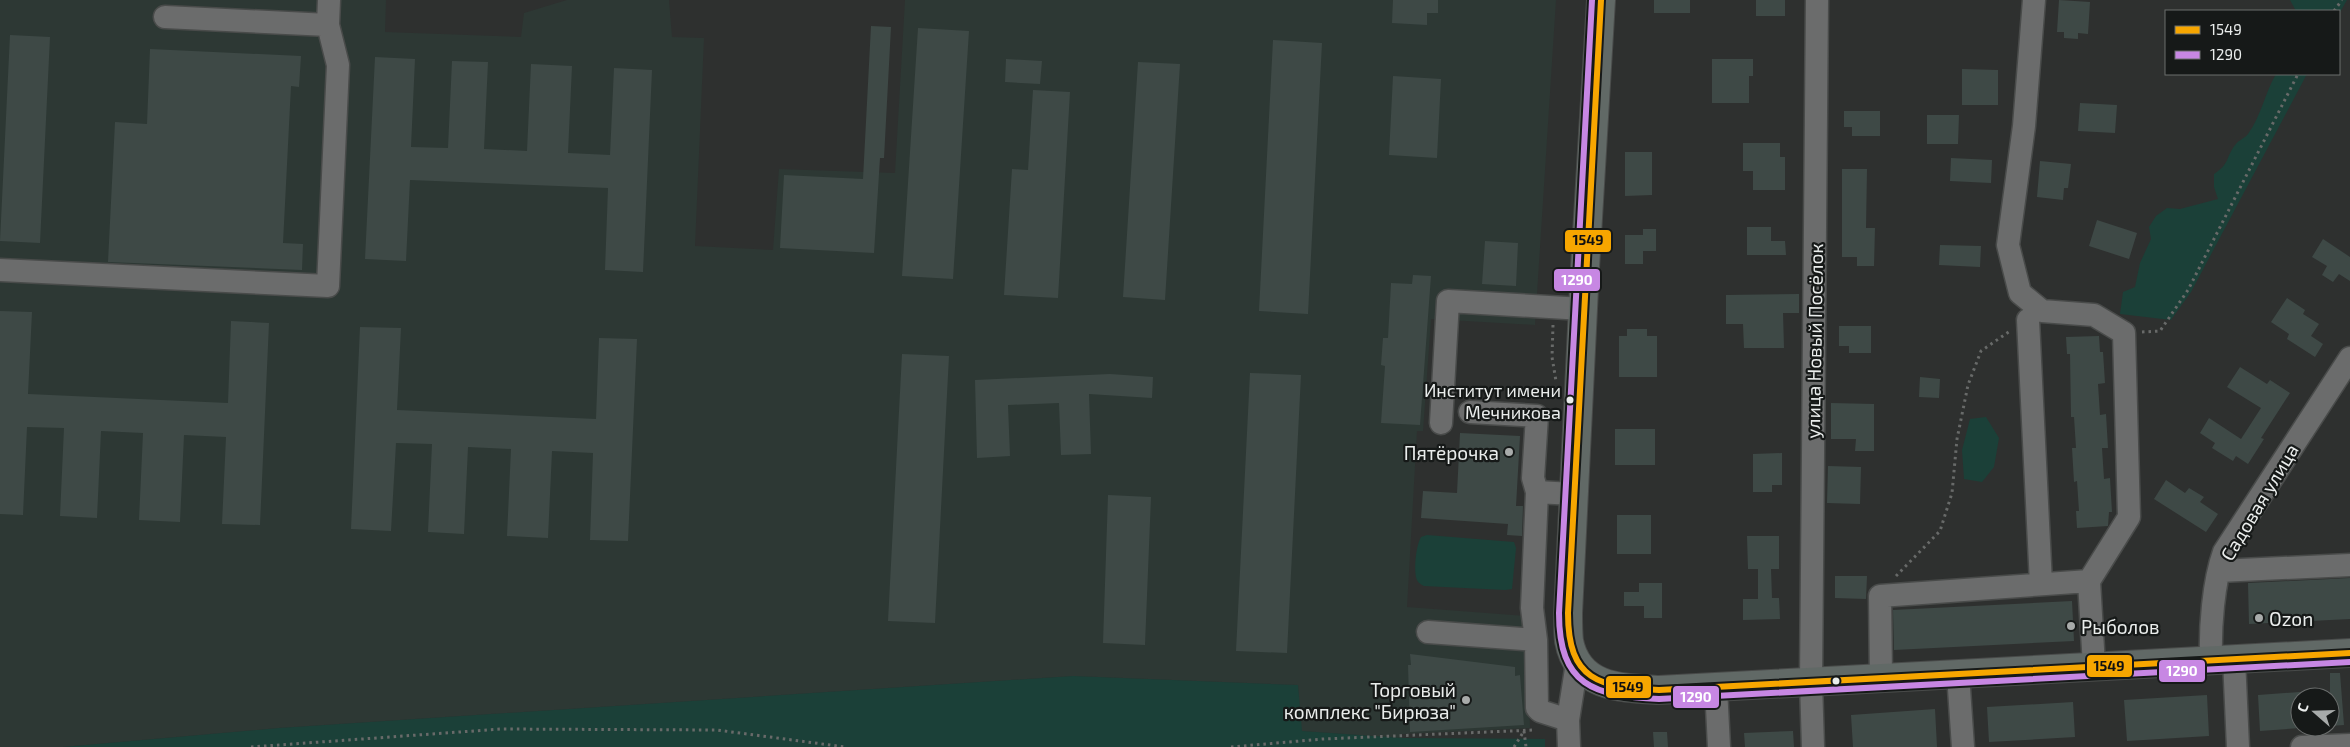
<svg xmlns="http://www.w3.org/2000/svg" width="2350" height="747" font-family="'Exo 2',sans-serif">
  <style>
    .built { fill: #2d3834 }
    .green { fill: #1b4038 }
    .building { fill: #3e4946 }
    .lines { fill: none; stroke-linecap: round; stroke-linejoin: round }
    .minor-casing { stroke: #494b4a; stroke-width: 25 }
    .major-casing { stroke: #494b4a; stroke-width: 30 }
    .path { stroke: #686a69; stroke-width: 3; stroke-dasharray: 2.5 4; stroke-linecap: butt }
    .minor { stroke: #6b6c6c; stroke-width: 22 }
    .major { stroke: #616966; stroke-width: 28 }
    .bus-1-casing { stroke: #161918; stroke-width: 10 }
    .bus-2-casing { stroke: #161918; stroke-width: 10 }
    .bus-1 { stroke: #f7a600; stroke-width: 6 }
    .bus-2 { stroke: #c787e3; stroke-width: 6 }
    .bus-dot { fill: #eaedec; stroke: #161918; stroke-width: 2 }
    .poi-dot { fill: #a8abaa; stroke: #161918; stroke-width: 2 }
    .labels { text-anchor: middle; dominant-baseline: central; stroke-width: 4.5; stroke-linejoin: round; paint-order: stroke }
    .bus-label { font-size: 18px; fill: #eaedec; stroke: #161918; text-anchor: end }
    .street-label { font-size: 19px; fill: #eaedec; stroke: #161918 }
    .poi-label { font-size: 19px; fill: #eaedec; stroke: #161918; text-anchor: end }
    .line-badge { stroke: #161918; stroke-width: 2 }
    .badge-label { font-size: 14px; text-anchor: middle; font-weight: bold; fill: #fff }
    .pale-badge-label { font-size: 14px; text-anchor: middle; font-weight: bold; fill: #111 }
  </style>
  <rect width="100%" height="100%" fill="#2e302f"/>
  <path class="built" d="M0 0H386L385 32 521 37 524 13 567 0H669L672 37 704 38 695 246 773 250 779 169 895 173 905 0H1556L1535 325 1431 319 1423 431H1417L1407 607 1526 616 1530 728 1402 734V738L1301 731 1298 685 1073 676 279 728 63 747H0Z"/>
  <path class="green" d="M2290 0H2347L2339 14V11H2296Z
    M2276 74H2307L2191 292 2171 320 2120 314 2123 292 2135 287 2140 263 2151 239 2149 227 2156 216 2167 208 2180 209 2218 199 2214 187V174C2231 163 2225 157 2236 144 2239 140 2245 138 2248 134 2261 116 2265 93 2276 74Z
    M1986 417 1999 438 1994 467 1982 482 1964 479 1962 450 1970 419Z
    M1427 535 1514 542 1516 548 1512 589 1505 590 1424 586C1420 584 1417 582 1416 577 1414 567 1416 546 1421 537Z
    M1073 676 1298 685 1302 731 1402 738 1545 739V747H63L279 728Z"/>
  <path class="building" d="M1393 0H1438V13H1427V25L1392 23Z
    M1654 0H1690V13H1654Z
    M1756 0H1785V16H1756Z
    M2059 0 2090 2 2088 34 2078 33V39L2064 38V32H2057Z
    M871 26 891 27 884 158H880L874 253 780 248 784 175 863 179Z
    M918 28 969 31 953 279 902 276Z
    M10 35 50 37 40 243 0 241Z
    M1273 40 1322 43 1308 314 1259 311Z
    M150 49 301 56 299 87 291 86 283 243 303 244 302 270 108 262 115 122 147 124Z
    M375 57 415 59 411 147 448 148 452 61 488 62 484 149 527 151 531 64 572 66 568 153 610 155 614 68 652 70 643 272 605 270 608 188 410 180 406 261 365 259Z
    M1006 59 1042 61 1040 84 1005 82Z
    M1712 59H1753V76H1749V103H1712Z
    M1138 62 1180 64 1165 300 1123 297Z
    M1962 69 1998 70V105H1962Z
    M1393 76 1441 79 1437 158 1389 155Z
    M1033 90 1070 92 1058 298 1004 295 1012 169 1028 170Z
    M2080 103 2117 105 2115 133 2078 131Z
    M1844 111H1880V136H1852V127H1844Z
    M1927 115H1959L1958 144H1927Z
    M1743 143H1780V157H1785V190H1753V171H1743Z
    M1625 152H1652V195L1625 196Z
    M1951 158 1992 160 1991 183 1950 181Z
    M2040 161 2071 164 2068 188H2064L2063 200 2037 197Z
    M1842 169H1867L1866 228H1875L1874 266H1857V257H1842Z
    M2097 220 2137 233 2129 259 2089 246Z
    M1747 227H1771V241H1785L1786 255H1747Z
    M1643 229H1656V251H1643V264H1625V235H1643Z
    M2323 239 2350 257V281L2339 274 2333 282 2322 275 2327 266 2312 257Z
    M1485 241 1518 243 1516 286 1482 284Z
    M1940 245 1981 246 1980 267 1939 265Z
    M1413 275 1431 276 1420 425 1381 423 1385 366 1381 365 1383 338H1388L1391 283 1412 284Z
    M1799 294V313H1783L1784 348H1744L1743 324H1726V295Z
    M2287 298 2305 310 2303 314 2319 324 2311 336 2323 344 2315 357 2287 339 2289 334 2271 322Z
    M0 311 32 312 28 394 228 403 231 321 269 323 260 525 222 524 226 437 184 435 180 522 139 520 143 433 101 431 97 518 60 516 64 428 27 427 23 515 0 514Z
    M1839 326H1871V353H1849V346H1839Z
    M360 327 401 328 397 410 596 419 599 338 637 339 628 541 590 540 593 453 552 451 548 538 507 536 511 449 468 447 464 534 428 532 432 444 396 443 391 531 351 529Z
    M1627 329H1647V336H1657V377H1619V336H1627Z
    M2099 336 2100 352H2103L2105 383 2098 384 2100 415 2106 414 2108 448H2102L2104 479 2110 478 2112 512H2109L2108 526 2077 528 2076 511H2079L2077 481 2074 482 2072 448H2076L2074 417H2071L2070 354H2067L2066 337Z
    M902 354 949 356 935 623 888 621Z
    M2240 367 2267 384 2270 380 2290 393 2261 438 2264 439 2248 464 2236 456 2233 461 2212 448 2215 443 2200 433 2209 418 2241 439 2261 408 2227 387Z
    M1250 373 1301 375 1287 653 1236 651Z
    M1110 374 1153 377 1152 398 1089 394 1091 454 1061 455 1059 403 1008 405 1010 456 977 458 975 380Z
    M1920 377 1940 379 1939 398 1919 397Z
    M1831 403 1874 404V451H1855L1856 439H1831Z
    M1615 429H1655V465H1615Z
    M1460 433 1520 436 1516 506H1523L1522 536 1507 535 1508 524 1421 518 1423 491 1457 493Z
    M1782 453V485H1772V492H1753V454Z
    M1828 466 1861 467 1860 504 1827 503Z
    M2166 480 2185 493 2189 488 2204 497 2200 502 2218 514 2206 532 2154 499Z
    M1108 495 1151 497 1145 645 1103 643Z
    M1617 515H1651V554H1617Z
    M1747 536H1779V569H1771L1772 598H1779L1780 619 1743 620V599H1758V569H1748Z
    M1835 576H1867L1866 599 1835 598Z
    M2350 578V619L2249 624 2248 583Z
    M1639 583H1662V618H1644V606H1624V592H1639Z
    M2072 601 2074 641 1894 650 1893 610Z
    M1410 654 1515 667V676L1520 675 1524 725 1410 732 1408 665H1411Z
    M2330 673H2340L2344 725 2330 726Z
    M2300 692V728L2260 731 2258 695Z
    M2207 695 2209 736 2127 741 2124 700Z
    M2073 702 2075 737 1989 742 1987 707Z
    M1935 709 1937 747H1853L1851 715Z
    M1793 731 1794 747H1745L1744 733Z
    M1653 732H1667L1668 747H1654Z"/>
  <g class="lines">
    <g class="minor-casing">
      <path id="minor" d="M2034 0 2024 126 2008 245 2020 293 2042 311 2094 315 2124 333 2129 517 2089 581
        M165 17 328 25 329 0
        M0 270 328 286 338 65 328 25
        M2028 320 2041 584
        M1470 412 1537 416 1533 478 1537 492
        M1441 423 1448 301 1583 309
        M2219 571 2350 565
        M1428 632 1536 640
        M2234 659 2238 747
        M2211 660C2210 628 2213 583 2224 552L2350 358
        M1958 674 1963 747
        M1881 677 1880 596 2089 581 2094 666
        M1716 687 1719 747
        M1568 720 1540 711 1537 708 1536 640 1532 608 1537 492 1573 494
        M1569 747 1568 720 1577 663
        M1813 747 1811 682 1817 0
        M2302 747 2350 745"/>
    </g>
    <g class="major-casing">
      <path id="major" d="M1601 0 1585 268 1568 613C1568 622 1568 632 1569 641 1578 688 1621 688 1659 690L2350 653"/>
    </g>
    <path class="path" d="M2334 11 2342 0
      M1553 325 1552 357 1556 381
      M2142 332 2160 331 2188 290 2298 74
      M1896 576 1940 531 1952 493 1957 439 1968 385 1981 351 2010 331
      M1524 731 1526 747
      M251 747 501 729 717 730 845 747
      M1231 747 1323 739 1534 730
      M1514 747 1524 731"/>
    <use href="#minor" class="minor"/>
    <use href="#major" class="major"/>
    <g class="bus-1-casing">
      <path id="bus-1" d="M1601 0 1568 613C1568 681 1599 687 1659 690L2350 653"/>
    </g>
    <g class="bus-2-casing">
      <path id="bus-2" d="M1592 0 1559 613C1559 686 1594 696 1659 699L2350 662"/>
    </g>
    <use href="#bus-1" class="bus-1"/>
    <use href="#bus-2" class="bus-2"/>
  </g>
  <g class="bus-dot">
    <circle cx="1570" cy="400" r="4.5"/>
    <circle cx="1836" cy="681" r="4.5"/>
  </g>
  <g class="poi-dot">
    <circle cx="1509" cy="452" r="5"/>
    <circle cx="2259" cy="618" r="5"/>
    <circle cx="2071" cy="626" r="5"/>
    <circle cx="1466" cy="700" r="5"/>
  </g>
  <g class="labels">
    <g class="bus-label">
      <text x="1561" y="390">Институт имени<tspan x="1561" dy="22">Мечникова</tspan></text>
    </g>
    <g class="street-label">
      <text transform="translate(1814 341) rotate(-89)">улица Новый Посёлок</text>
      <text transform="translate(2259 502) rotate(-59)">Садовая улица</text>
    </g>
    <g class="poi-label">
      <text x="1499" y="452">Пятёрочка</text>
      <text x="2269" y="618" text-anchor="start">Ozon</text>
      <text x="2081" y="626" text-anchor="start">Рыболов</text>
      <text x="1456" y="689">Торговый<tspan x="1456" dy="22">комплекс "Бирюза"</tspan></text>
    </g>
  </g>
  <g class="line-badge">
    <rect x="1564" y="229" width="48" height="24" rx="5" fill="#f7a600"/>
    <rect x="1553" y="268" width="48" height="24" rx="5" fill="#c787e3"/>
    <rect x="2086" y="654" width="47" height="24" rx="5" fill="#f7a600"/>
    <rect x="2158" y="659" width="48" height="24" rx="5" fill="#c787e3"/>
    <rect x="1605" y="675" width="47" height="24" rx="5" fill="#f7a600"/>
    <rect x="1672" y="685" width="48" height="24" rx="5" fill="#c787e3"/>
  </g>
  <g class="badge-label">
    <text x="1577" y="285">1290</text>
    <text x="2182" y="676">1290</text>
    <text x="1696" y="702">1290</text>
  </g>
  <g class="pale-badge-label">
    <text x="1588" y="245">1549</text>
    <text x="2109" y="671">1549</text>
    <text x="1628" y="692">1549</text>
  </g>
  <rect x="2165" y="10" width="175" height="65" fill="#161918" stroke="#6b6e6d"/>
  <rect x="2175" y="26" width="25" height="8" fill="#f7a600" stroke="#6b6e6d"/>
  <text x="2210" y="35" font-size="15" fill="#eaedec">1549</text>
  <rect x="2175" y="51" width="25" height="8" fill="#c787e3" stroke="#6b6e6d"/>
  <text x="2210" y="60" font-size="15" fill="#eaedec">1290</text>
  <g transform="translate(2315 712) rotate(290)"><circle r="24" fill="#161918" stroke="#6b6e6d"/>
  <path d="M0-4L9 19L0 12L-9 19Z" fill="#a8abaa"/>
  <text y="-8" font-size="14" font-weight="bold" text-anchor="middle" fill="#eaedec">С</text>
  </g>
</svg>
